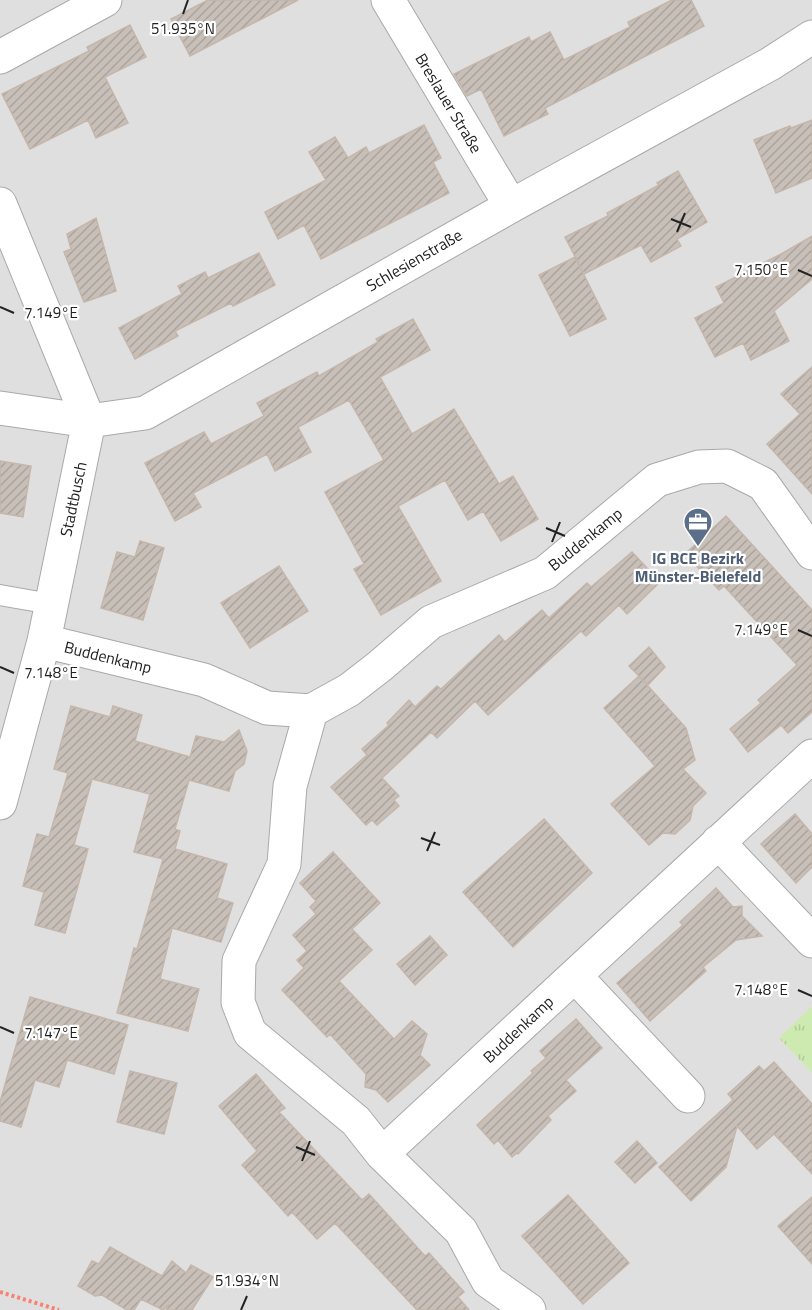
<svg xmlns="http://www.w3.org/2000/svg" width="812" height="1310" font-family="'Titillium Web',sans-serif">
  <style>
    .residential { fill: #e0dfdf }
    .grass { fill: url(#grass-tufts) }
    .building { fill: url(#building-hatch); stroke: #c4b6ab; stroke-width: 1.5 }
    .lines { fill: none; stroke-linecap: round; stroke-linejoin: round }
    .service-casing { stroke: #a9a9a9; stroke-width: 22 }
    .minor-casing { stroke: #a9a9a9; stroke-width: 35 }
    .path { stroke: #fa8072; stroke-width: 4; stroke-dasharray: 3 3; stroke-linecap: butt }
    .service { stroke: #fff; stroke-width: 20 }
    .minor { stroke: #fff; stroke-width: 33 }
    .ticks { fill: none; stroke: #222; stroke-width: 2 }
    .labels { text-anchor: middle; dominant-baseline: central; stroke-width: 4.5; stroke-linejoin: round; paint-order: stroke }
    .street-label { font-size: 16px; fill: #222; stroke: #fff }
    .service-label { font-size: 16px; font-weight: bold; fill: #4e5e75; stroke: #fff }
    .ticks-label { font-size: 15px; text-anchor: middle; fill: #222; stroke: #fff; stroke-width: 4.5; stroke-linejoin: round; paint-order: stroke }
  </style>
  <defs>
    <pattern id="grass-tufts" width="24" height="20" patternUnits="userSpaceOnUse" patternTransform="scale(1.5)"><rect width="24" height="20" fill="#cdebb0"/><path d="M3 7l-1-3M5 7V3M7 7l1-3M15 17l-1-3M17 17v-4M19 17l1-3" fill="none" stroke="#b0c997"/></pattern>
    <pattern id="building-hatch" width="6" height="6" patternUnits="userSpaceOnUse" patternTransform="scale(1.5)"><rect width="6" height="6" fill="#c7bfb8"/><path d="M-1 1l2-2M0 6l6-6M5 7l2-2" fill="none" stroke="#aba49e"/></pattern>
  </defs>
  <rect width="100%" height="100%" fill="#f2efe9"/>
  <path class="residential" d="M0 0H812V1310H0Z"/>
  <path class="grass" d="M812 1006V1073L779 1038Z"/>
  <path class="building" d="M208 0H298L190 56 171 19Z
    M672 0H691L704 26 545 108 548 114 504 136 481 89 467 96 454 74 529 37 531 42 550 32 564 60 630 27 628 22Z
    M130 25 146 57 105 77 128 123 96 138 88 120 30 149 2 94 89 51 87 47Z
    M812 120V178L776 193 754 140 790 126 791 128Z
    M424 125 441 158 433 162 449 193 321 259 304 225 278 239 265 212 326 180 309 152 335 137 348 158 366 147 369 153Z
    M678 171 707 222 677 239 681 246 651 262 641 245 584 274 565 237 608 216 607 213 659 185 657 183Z
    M96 218 116 291 84 302 64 252 71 249 67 234Z
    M812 236V279L774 311 789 341 751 360 743 343 715 357 695 318 724 303 716 287 783 253Z
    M259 253 275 285 233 306 231 303 175 331 178 336 135 359 119 328 182 294 178 286 205 272 208 278Z
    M575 257 606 319 570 336 539 275Z
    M413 319 430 350 380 377 412 434 454 409 499 484 513 476 538 519 501 541 483 511 468 520 445 480 398 506 441 581 381 615 354 569 364 564 325 492 384 460 349 400 298 427 311 452 275 471 267 454 193 493 201 507 175 521 145 463 204 432 211 444 264 416 257 403 317 372 319 376 378 342 376 339Z
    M812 367V494L767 444 800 414 781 394Z
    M0 461 31 466 23 517 0 513Z
    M726 516 812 610V712L788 733 781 725 748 752 730 729 761 703 758 700 797 665 724 586 719 590 685 554Z
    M140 541 164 548 143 620 101 608 117 552 135 557Z
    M632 552 660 582 627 614 619 605 586 636 581 631 488 715 475 701 437 738 431 732 382 778 399 796 394 800 399 806 377 825 372 820 366 825 331 787 367 755 362 749 389 725 387 723 409 700 415 707 437 686 441 689 499 635 505 642 542 610 549 618 587 583 591 587Z
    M279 566 308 611 250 648 221 603Z
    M649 647 665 667 648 685 629 666Z
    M639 676 686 728 695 760 683 769 706 793 693 806 690 820 675 834 663 833 649 845 611 804 655 766 604 708Z
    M71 706 110 717 113 706 142 715 135 741 190 757 196 736 224 742 239 730 247 751 244 764 235 771 229 791 189 780 175 829 180 831 175 849 227 864 217 898 233 903 221 942 172 928 160 979 199 989 188 1031 117 1013 134 948 137 949 163 859 134 852 150 794 92 779 74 845 88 849 65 933 35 925 44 892 23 886 37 834 49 837 68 773 54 769Z
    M795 814 812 834V867L796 883 761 844Z
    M544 819 592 873 513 947 463 892Z
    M333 852 380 903 352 929 372 950 339 981 394 1039 412 1021 427 1034 420 1055 430 1065 388 1102 376 1090 365 1087 366 1074 330 1034 327 1037 282 990 304 968 297 960 307 951 293 935 316 914 310 907 316 901 300 883Z
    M716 888 733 907 742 906V916L762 936 736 940 703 967 706 971 650 1021 617 983 683 925 680 922Z
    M430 936 447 955 415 985 397 964Z
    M30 997 128 1025 114 1074 67 1060 59 1087 35 1080 21 1127 0 1121V1102Z
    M576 1019 602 1048 566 1080 576 1091 548 1116 551 1120 518 1154 517 1153 512 1157 498 1140 494 1144 477 1125 533 1073 531 1071 546 1058 540 1051Z
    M774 1062 812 1104V1174L774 1134 757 1149 737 1126 726 1167 691 1201 659 1167 733 1100 728 1094 759 1066 764 1071Z
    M130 1071 177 1083 164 1134 117 1122Z
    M256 1074 285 1108 279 1112 362 1200 369 1194 425 1256 429 1253 464 1292 458 1297 469 1310H417L335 1223 317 1239 292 1212 288 1216 242 1165 257 1151 219 1106Z
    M637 1141 657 1163 635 1183 615 1162Z
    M568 1195 629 1263 583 1304 522 1236Z
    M812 1197V1264L778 1226Z
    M110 1247 162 1276 172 1261 186 1273 191 1265 213 1277 192 1310H166L169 1304 163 1310 141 1299 134 1310H127L102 1295 95 1296 78 1286 92 1261 99 1264Z"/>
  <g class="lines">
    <g class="service-casing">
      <path id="service" d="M0 595 51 604"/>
    </g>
    <g class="minor-casing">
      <path id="minor" d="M388 0 511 206
        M0 57 105 0
        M0 204 89 421 44 641 0 803
        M0 408 89 421 145 413 511 206 770 64 812 37
        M44 641 204 680 267 708 311 711 290 786 284 864 239 961 238 1002 250 1033 356 1121 382 1154 461 1231 488 1281 529 1310
        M311 711 349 690 380 666 431 622 545 573 657 480 699 467 727 466 763 484 812 553
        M718 842 812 941
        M575 976 688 1096
        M382 1154 812 756"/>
    </g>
    <path class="path" d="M0 1292 59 1310"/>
    <use href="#service" class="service"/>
    <use href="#minor" class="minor"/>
  </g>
  <path class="ticks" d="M183 14 188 0M671 219 691 227M677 232 685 213M798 270 812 276M0 307 14 313M546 528 565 536M552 542 560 522M798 630 812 636M0 667 14 673M421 838 440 845M427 851 435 832M798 990 812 996M0 1027 14 1033M296 1147 315 1155M302 1161 310 1141M241 1310 247 1296"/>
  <defs>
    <g id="office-pin" transform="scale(1.5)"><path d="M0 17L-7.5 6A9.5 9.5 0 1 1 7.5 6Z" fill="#5c6f8a" stroke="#fff"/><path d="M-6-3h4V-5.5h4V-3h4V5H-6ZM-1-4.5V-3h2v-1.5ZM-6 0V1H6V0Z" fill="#fff"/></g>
  </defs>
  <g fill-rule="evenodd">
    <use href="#office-pin" x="698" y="522"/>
  </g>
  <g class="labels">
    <g class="street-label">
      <text transform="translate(449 103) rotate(59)">Breslauer Straße</text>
      <text transform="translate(414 260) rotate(-30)">Schlesienstraße</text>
      <text transform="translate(73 499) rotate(-78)">Stadtbusch</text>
      <text transform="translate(585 539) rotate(-39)">Buddenkamp</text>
      <text transform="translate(108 657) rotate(14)">Buddenkamp</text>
      <text transform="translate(518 1029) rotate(-43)">Buddenkamp</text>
    </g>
    <g class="service-label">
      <text x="698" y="558">IG BCE Bezirk<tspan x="698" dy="18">Münster-Bielefeld</tspan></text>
    </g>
  </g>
  <g class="ticks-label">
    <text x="183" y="34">51.935°N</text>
    <text x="761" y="275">7.150°E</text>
    <text x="51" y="318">7.149°E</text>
    <text x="761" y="635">7.149°E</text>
    <text x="51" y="678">7.148°E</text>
    <text x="761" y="995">7.148°E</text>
    <text x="51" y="1038">7.147°E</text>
    <text x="247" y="1286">51.934°N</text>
  </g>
</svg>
